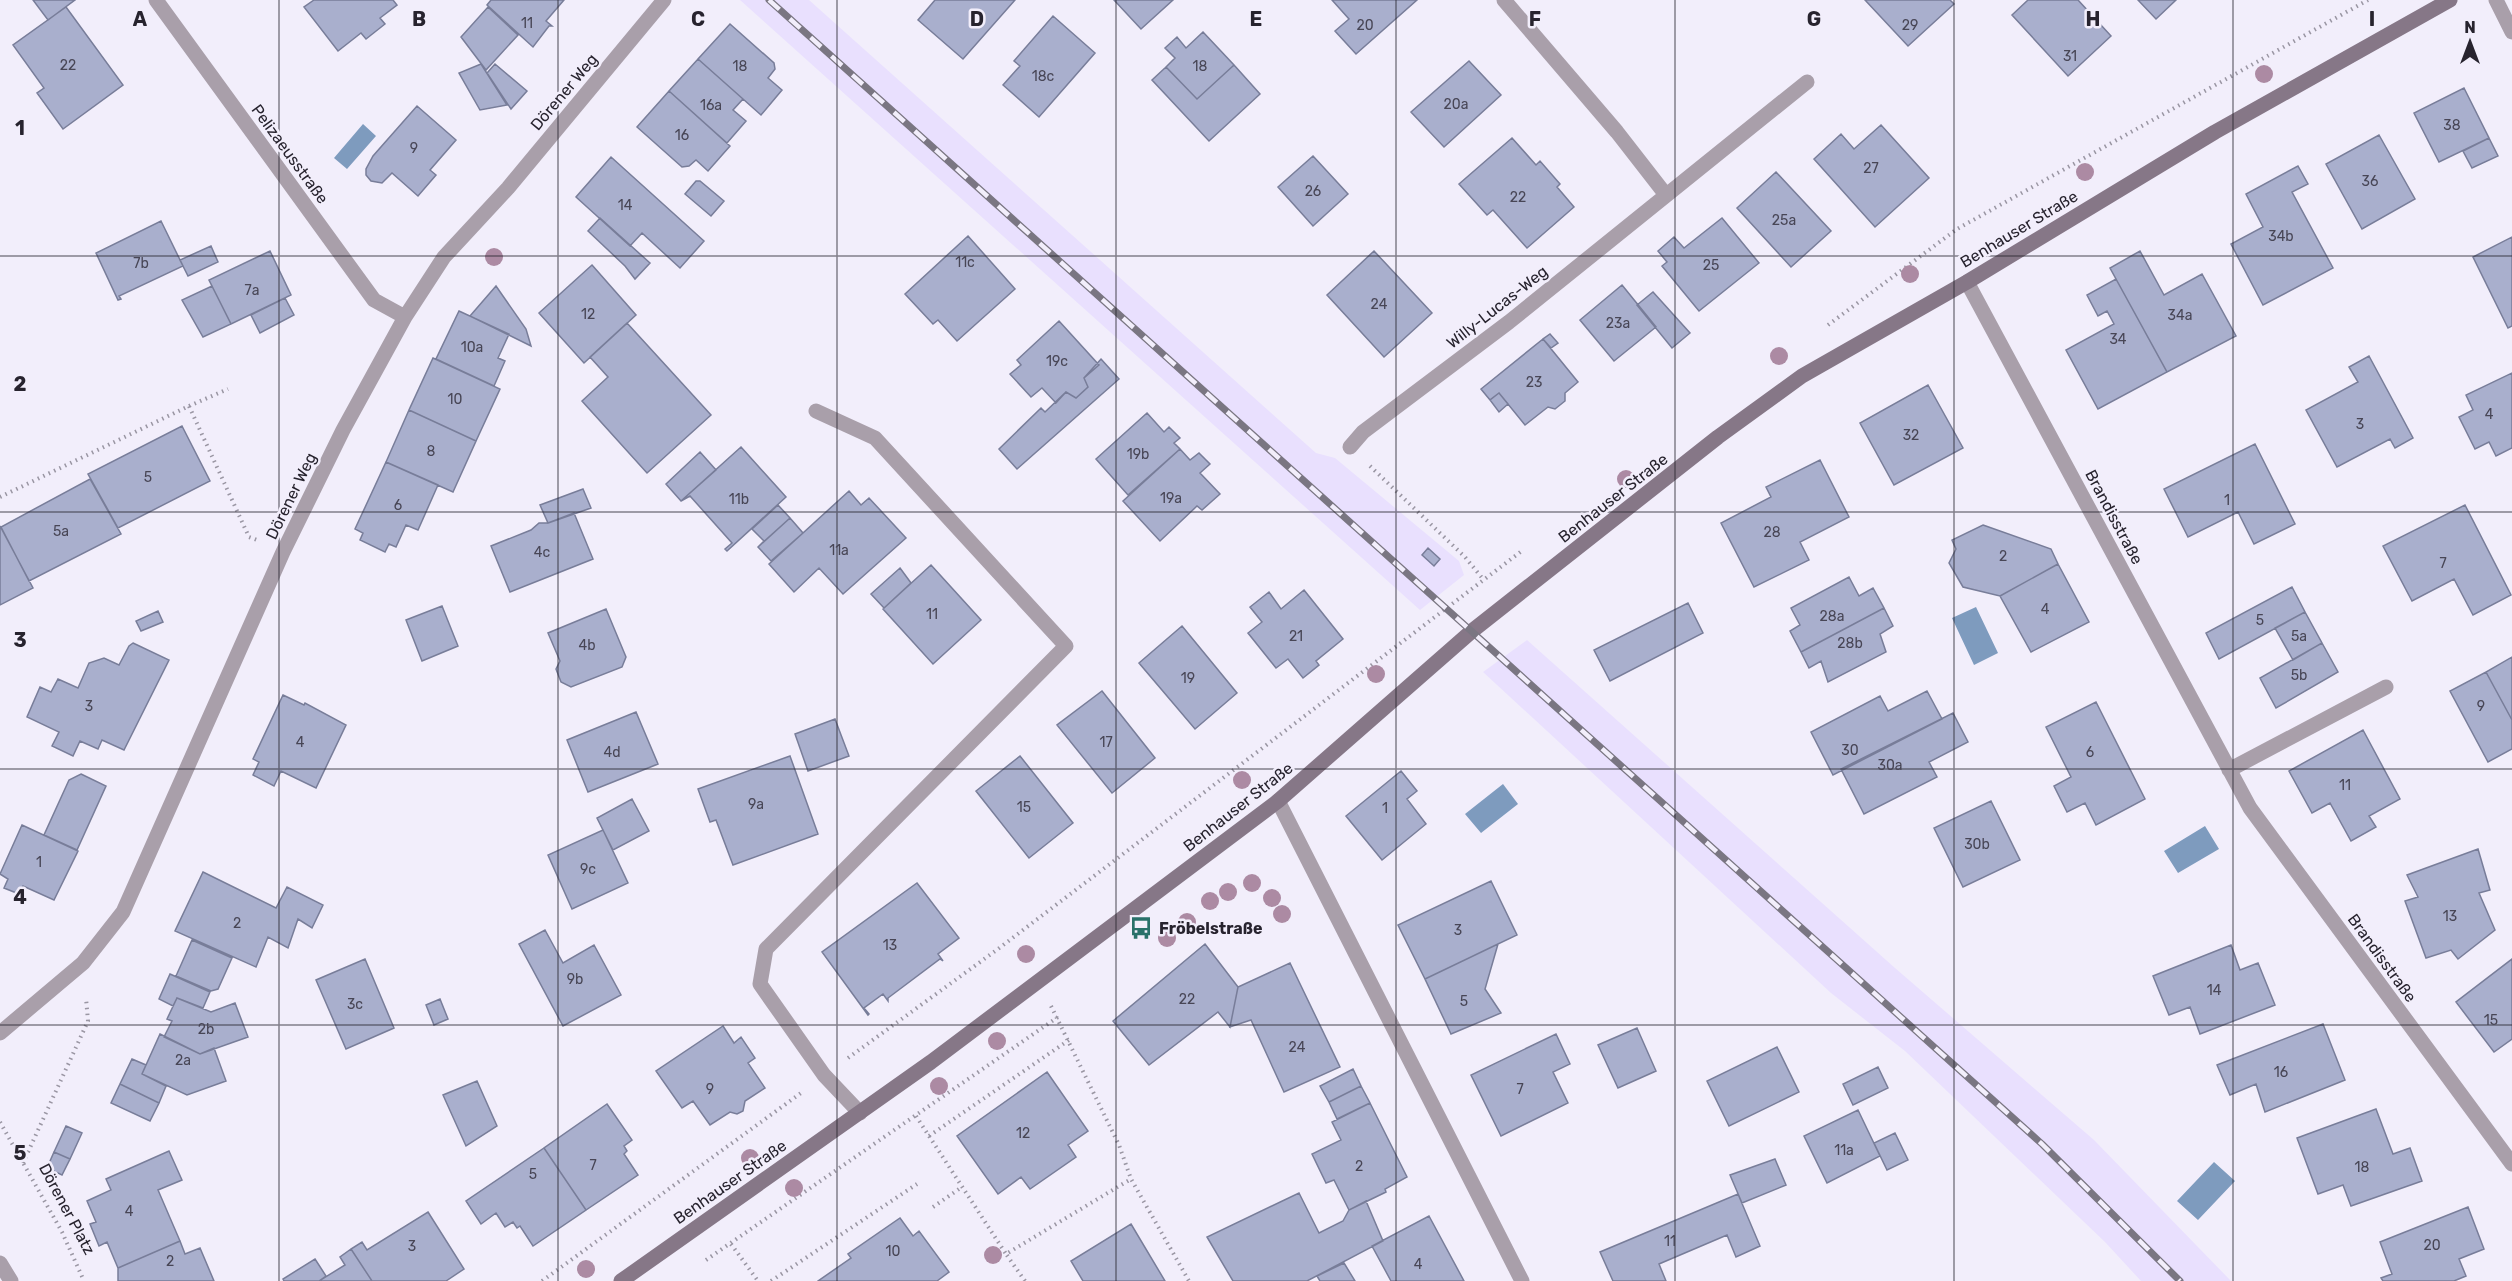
<svg xmlns="http://www.w3.org/2000/svg" width="2512" height="1281" font-family="Rubik,sans-serif">
  <style>
    .built { fill: #e9e0fe }
    .water { fill: #7e9bbe }
    .building { fill: #a9afcd; stroke: #787d99; stroke-width: 1.5 }
    .lines { fill: none; stroke-linecap: round; stroke-linejoin: round }
    .path { stroke: #9a96a3; stroke-width: 4; stroke-dasharray: 1.5 4.5; stroke-linecap: butt }
    .street { stroke: #a99faa; stroke-width: 15 }
    .secondary { stroke: #867787; stroke-width: 15 }
    .rail-casing { stroke: #7a7682; stroke-width: 7 }
    .rail { stroke: #f2eefb; stroke-width: 4.5; stroke-dasharray: 14; stroke-linecap: butt }
    .tree { fill: #ac8aa3 }
    .grid { fill: none; stroke: #27232e; stroke-width: 1.5; stroke-opacity: 0.55 }
    .labels { text-anchor: middle; dominant-baseline: central; stroke-width: 5; stroke-linejoin: round; paint-order: stroke }
    .number-label { font-size: 14px; fill: #484656 }
    .street-label { font-size: 16px; fill: #27232e; stroke: #f2eefb }
    .poi-label { font-size: 16px; font-weight: bold; fill: #27232e; stroke: #f2eefb; text-anchor: start }
    .grid-label { font-size: 20px; text-anchor: middle; font-weight: bold; fill: #27232e; stroke: #f2eefb; stroke-width: 5; stroke-linejoin: round; paint-order: stroke }
  </style>
  <rect width="100%" height="100%" fill="#f2eefb"/>
  <path class="built" d="M740 0H809L1316 453 1335 458 1459 561 1464 575 1420 610Z
    M1527 640 1895 968 2094 1140 2231 1281H2141L2105 1242 1905 1051 1831 993 1483 672Z"/>
  <path class="water" d="M363 124 376 136 347 169 334 158Z
    M1976 607 1998 653 1974 665 1952 618Z
    M1503 784 1518 804 1481 833 1465 814Z
    M2205 826 2219 849 2178 873 2164 851Z
    M2214 1162 2235 1181 2198 1220 2177 1201Z"/>
  <path class="building" d="M33 0H75L48 20Z
    M314 0H393L397 5 380 18 385 24 366 39 361 33 338 51 304 7Z
    M491 0H564L546 21 552 26H549L533 47 487 5Z
    M935 0H1015L963 59 918 20Z
    M1114 0H1173L1141 29Z
    M1332 0H1417L1356 54 1335 31 1349 19Z
    M1865 0H1950L1954 4 1908 46Z
    M2028 0H2078L2111 36 2068 76 2012 15Z
    M2138 0H2176L2156 19Z
    M66 7 123 85 63 129 37 93 44 88 13 45Z
    M488 7 518 35 486 70 461 37Z
    M1053 16 1095 53 1039 117 1003 85 1020 66 1014 61Z
    M730 24 774 63 775 69 768 78 782 90 761 115 698 59Z
    M1203 32 1234 65 1197 99 1166 67 1175 58 1165 48 1177 37 1186 48Z
    M698 59 743 99 733 110 746 121 727 143 669 91Z
    M1469 61 1501 95 1444 147 1411 112Z
    M481 64 507 105 480 110 459 73Z
    M495 64 527 91 511 109 487 73Z
    M1234 65 1260 94 1209 141 1152 80 1166 67 1197 99Z
    M2464 88 2489 138 2439 162 2414 113Z
    M669 91 730 146 708 171 696 160 689 166 682 167 637 127Z
    M417 106 456 140 430 170 436 175 418 196 392 173 382 183 371 181 366 175V169L373 156Z
    M1881 125 1929 178 1875 227 1814 159 1841 134 1854 149Z
    M2379 135 2415 199 2362 229 2326 164Z
    M1512 138 1536 165 1540 161 1560 184 1557 187 1574 207 1527 248 1493 210 1487 215 1459 184Z
    M2489 138 2498 156 2472 168 2463 151Z
    M1313 156 1348 194 1313 226 1278 187Z
    M611 157 704 241 680 268 642 233 630 246 576 197Z
    M2298 166 2308 184 2292 192 2333 268 2263 305 2231 244 2263 227 2246 194Z
    M1776 172 1831 231 1791 267 1737 208Z
    M696 181H700L724 201 711 216 685 194Z
    M600 218 650 263 635 279 625 266 588 231Z
    M1722 218 1759 263 1699 311 1662 266 1667 262 1658 251 1674 237 1684 248Z
    M161 221 183 266 119 296 121 299 118 300 96 253Z
    M968 236 1015 289 957 341 938 320 933 324 905 294Z
    M2512 237V326L2508 328 2473 257Z
    M211 246 218 262 188 276 180 260Z
    M270 251 291 295 231 324 209 280Z
    M1374 251 1432 313 1384 357 1327 295Z
    M2140 251 2164 295 2202 274 2236 336 2167 372 2110 268Z
    M592 265 636 315 584 363 539 313Z
    M2116 279 2167 372 2098 409 2066 350 2114 324 2107 311 2098 316 2087 295Z
    M1622 285 1656 327 1614 361 1580 320Z
    M212 286 231 324 203 337 182 300Z
    M496 286 526 329 531 346 470 316Z
    M1653 292 1690 333 1672 348 1637 305Z
    M285 298 294 315 260 333 251 315Z
    M459 311 509 334 498 358 505 361 494 386 436 359Z
    M1059 321 1099 365 1084 378 1088 387 1076 398 1066 392 1056 403 1042 388 1031 397 1010 374 1021 365 1017 360Z
    M627 323 711 415 647 473 582 401 608 377 590 357Z
    M1550 334 1558 343 1551 348 1543 339Z
    M1543 339 1578 382 1565 393V401L1555 409 1548 407 1525 425 1499 393 1490 400 1481 389Z
    M2369 356 2413 438 2395 448 2390 439 2337 467 2306 410 2358 382 2349 367Z
    M433 358 500 389 476 441 409 410Z
    M1101 359 1119 379 1017 469 999 449 1041 408 1045 412 1066 392 1076 398 1088 387 1084 378Z
    M2512 373V448L2496 456 2489 442 2475 449 2459 417 2473 410 2466 395Z
    M1928 385 1963 448 1894 485 1860 423Z
    M1499 393 1508 404 1499 412 1490 400Z
    M409 410 476 441 453 492 386 462Z
    M1147 413 1164 432 1169 427 1180 438 1174 443 1180 449 1128 495 1096 459Z
    M182 426 210 481 118 528 88 474Z
    M2255 444 2295 524 2254 544 2238 512 2188 537 2164 489Z
    M741 447 786 497 727 551 725 549 732 543 690 496 681 501Z
    M1180 449 1190 460 1199 453 1210 464 1200 473 1220 494 1202 510 1197 506 1160 541 1123 501Z
    M700 452 716 470 681 501 666 484Z
    M1820 460 1849 517 1800 542 1809 560 1754 587 1721 523 1771 497 1766 487Z
    M386 462 438 485 418 530 406 525 396 547 389 544 385 552 360 540 363 533 355 529Z
    M90 479 121 534 29 581 1 527Z
    M583 489 591 508 548 523 540 505Z
    M849 491 861 505 869 498 906 538 843 594 819 568 794 592 769 564Z
    M778 505 790 518 758 547 764 541 752 529Z
    M2465 505 2511 595 2473 615 2454 579 2412 601 2383 546Z
    M574 513 593 559 510 592 491 546 531 530 539 523H548Z
    M790 518 803 533 771 561 758 547Z
    M1983 525 2051 549 2058 564 2000 596 1963 587 1949 563 1956 549 1952 540Z
    M0 526 33 588 0 605Z
    M1428 548 1440 559 1434 566 1422 555Z
    M2058 564 2089 622 2031 652 2000 596Z
    M931 565 981 620 933 664 883 609Z
    M900 568 911 583 884 608 871 594Z
    M1849 577 1859 596 1873 588 1884 608 1801 652 1790 631 1800 625 1791 608Z
    M2292 587 2305 612 2219 659 2206 633Z
    M1304 590 1343 639 1316 661 1319 665 1303 678 1288 659 1276 668 1248 633 1262 622 1250 607 1269 592 1281 609Z
    M1688 603 1703 633 1610 681 1594 650Z
    M442 606 458 646 422 661 406 620Z
    M1884 608 1893 626 1880 634 1886 652 1828 682 1821 661 1809 668 1801 652Z
    M606 609 626 657 622 667 571 687 561 682 556 669 560 661 548 633Z
    M158 611 163 622 141 631 136 621Z
    M2305 612 2322 643 2293 660 2275 628Z
    M1182 626 1237 693 1195 729 1139 663Z
    M133 643 169 660 124 750 102 740 98 749 80 741 73 756 52 746 59 732 27 717 40 687 51 692 58 679 78 688 89 663 104 658 119 665 129 646Z
    M2322 643 2338 672 2276 708 2260 678Z
    M2512 657V720L2486 672Z
    M2486 672 2512 720V749L2488 762 2450 691Z
    M1102 691 1155 758 1112 793 1057 725Z
    M1927 691 1942 719 1833 775 1811 732 1880 696 1888 711Z
    M283 695 304 705 305 703 346 725 316 788 281 771 274 786 253 775 259 762 253 759Z
    M2096 702 2145 799 2096 825 2085 803 2067 812 2054 786 2071 777 2046 727Z
    M636 712 658 764 588 792 567 740Z
    M1953 713 1968 742 1929 762 1937 777 1864 814 1841 769Z
    M835 719 849 756 808 771 795 734Z
    M2363 730 2400 799 2369 816 2376 827 2351 841 2330 803 2312 813 2289 771Z
    M790 756 818 834 733 865 716 820 710 822 698 789Z
    M1020 756 1073 823 1029 858 976 791Z
    M1401 771 1417 791 1407 799 1426 824 1382 860 1346 816Z
    M81 774 106 786 77 850 44 835 69 780Z
    M632 799 649 831 613 850 597 818Z
    M1991 801 2020 860 1963 887 1934 828Z
    M22 825 78 851 54 900 23 886 19 894 4 888 8 879 0 874Z
    M603 830 628 883 572 909 548 855Z
    M2478 849 2490 890 2479 893 2495 930 2458 959 2451 950 2426 958 2405 901 2418 897 2407 875Z
    M203 872 276 908 287 887 323 905 312 928 298 919 288 948 268 937 256 967 175 931Z
    M1491 881 1517 935 1425 979 1398 925Z
    M917 883 959 938 938 954 943 961 940 959 888 998V1001L883 994 864 1008 869 1014 868 1015 822 952Z
    M545 930 563 963 594 945 621 995 563 1026 519 944Z
    M192 940 232 958 218 989 211 991 176 976Z
    M1205 944 1238 987 1230 1027 1218 1012 1149 1065 1113 1021Z
    M1498 944 1485 989 1501 1013 1451 1034 1425 979Z
    M2231 945 2240 970 2258 963 2275 1005 2200 1034 2190 1007 2169 1015 2153 976Z
    M365 959 394 1028 346 1049 316 980Z
    M2512 959V1039L2494 1052 2456 1002Z
    M1290 963 1340 1067 1284 1092 1251 1020 1230 1027 1238 987Z
    M170 974 210 992 203 1008 177 998 173 1006 159 999Z
    M177 998 211 1012 235 1003 248 1037 200 1054 164 1037 172 1021 167 1019Z
    M440 999 448 1019 434 1025 426 1005Z
    M2323 1024 2345 1080 2265 1112 2256 1084 2230 1095 2217 1065Z
    M723 1026 734 1043 741 1037 755 1058 748 1063 765 1088 745 1101 743 1111 737 1114 730 1112 710 1125 693 1101 682 1108 656 1071Z
    M1637 1028 1656 1071 1618 1088 1598 1045Z
    M160 1034 200 1054 214 1048 226 1081 187 1095 142 1074Z
    M1556 1034 1570 1064 1553 1072 1568 1103 1501 1136 1471 1075Z
    M1777 1047 1799 1092 1729 1126 1707 1081Z
    M132 1059 146 1065 142 1074 166 1086 159 1103 120 1084Z
    M1878 1067 1888 1088 1853 1105 1843 1084Z
    M1353 1069 1361 1086 1329 1102 1320 1086Z
    M1047 1072 1088 1131 1068 1145 1076 1157 1030 1189 1021 1177 998 1194 957 1136Z
    M477 1081 497 1126 466 1146 443 1095Z
    M120 1084 159 1103 150 1121 111 1103Z
    M1361 1086 1370 1103 1337 1119 1329 1102Z
    M1370 1103 1407 1177 1385 1189 1386 1192 1349 1210 1334 1180 1326 1183 1312 1154 1341 1140 1332 1122Z
    M607 1104 632 1140 624 1146 627 1151 624 1154 638 1175 586 1210 544 1148Z
    M2376 1109 2393 1154 2410 1148 2422 1181 2351 1206 2343 1185 2318 1194 2297 1138Z
    M1858 1110 1880 1156 1827 1183 1804 1136Z
    M66 1126 82 1133 70 1159 54 1152Z
    M1895 1133 1908 1160 1887 1170 1874 1143Z
    M544 1148 586 1210 533 1246 520 1226 517 1228 513 1222 505 1227 496 1213 481 1224 466 1201Z
    M169 1151 182 1180 158 1190 180 1241 118 1268 107 1242 99 1246 90 1224 96 1222 87 1201 111 1190 106 1179Z
    M54 1152 70 1159 62 1175 47 1168Z
    M1775 1159 1786 1185 1742 1203 1730 1175Z
    M1299 1193 1319 1233 1343 1221 1349 1210 1366 1201 1383 1241 1307 1281H1233L1207 1237Z
    M1738 1194 1760 1246 1736 1257 1727 1235 1659 1264 1666 1281H1613L1600 1252Z
    M2468 1207 2484 1249 2459 1259 2466 1276 2454 1281H2383L2381 1278 2392 1274 2380 1242Z
    M428 1212 464 1269 446 1281H372L351 1249 362 1242 367 1250Z
    M1429 1216 1464 1281H1391L1372 1246Z
    M900 1218 913 1236 919 1231 949 1272 937 1281H818L851 1258 848 1254Z
    M1131 1224 1165 1281H1083L1071 1261Z
    M180 1241 185 1254 200 1248 214 1281H118V1268Z
    M351 1249 372 1281H319L345 1265 340 1257Z
    M315 1259 326 1276 319 1281H284L283 1279Z
    M1344 1263 1355 1281H1320L1317 1276Z"/>
  <g class="lines">
    <path class="path" d="M1828 325 1957 229 2368 0
      M189 406 228 389
      M1370 466 1465 557 1483 579
      M0 497 189 406 249 537 257 540
      M1051 1006 1119 1145 1131 1179 1189 1281
      M848 1058 998 949 1523 550
      M916 1116 1006 1254
      M0 1122 62 1232 84 1281
      M929 1136 1069 1040
      M23 1163 88 1021 86 998
      M933 1207 962 1187
      M731 1244 758 1281
      M706 1260 1058 1017
      M542 1281 801 1093
      M771 1281 917 1184
      M1025 1281 1006 1254 1131 1179"/>
    <path class="street" d="M156 0 374 300 405 317
      M1504 0 1617 132 1666 195
      M2496 0 2512 32
      M1967 282 2250 808 2512 1164
      M816 411 875 438 1066 646 766 949 760 984 824 1075 860 1113
      M1350 447 1363 432 1509 322 1807 82
      M2229 770 2386 687
      M1278 801 1522 1281
      M0 1033 83 963 123 912 283 552 343 430 405 317 444 257 508 188 664 0
      M0 1263 11 1281"/>
    <path class="secondary" d="M621 1281 931 1062 1278 801 1472 631 1718 437 1802 376 1967 282 2215 132 2450 0"/>
    <g class="rail-casing">
      <path id="rail" d="M769 0 2042 1144 2180 1281"/>
    </g>
    <use href="#rail" class="rail"/>
  </g>
  <g class="tree">
    <circle cx="2264" cy="74" r="9"/>
    <circle cx="2085" cy="172" r="9"/>
    <circle cx="494" cy="257" r="9"/>
    <circle cx="1910" cy="274" r="9"/>
    <circle cx="1779" cy="356" r="9"/>
    <circle cx="1626" cy="479" r="9"/>
    <circle cx="1376" cy="674" r="9"/>
    <circle cx="1242" cy="780" r="9"/>
    <circle cx="1252" cy="883" r="9"/>
    <circle cx="1228" cy="892" r="9"/>
    <circle cx="1272" cy="898" r="9"/>
    <circle cx="1210" cy="901" r="9"/>
    <circle cx="1282" cy="914" r="9"/>
    <circle cx="1187" cy="922" r="9"/>
    <circle cx="1167" cy="938" r="9"/>
    <circle cx="1026" cy="954" r="9"/>
    <circle cx="997" cy="1041" r="9"/>
    <circle cx="939" cy="1086" r="9"/>
    <circle cx="750" cy="1158" r="9"/>
    <circle cx="794" cy="1188" r="9"/>
    <circle cx="993" cy="1255" r="9"/>
    <circle cx="586" cy="1269" r="9"/>
  </g>
  <path class="grid" d="M279 0V1281M558 0V1281M837 0V1281M1116 0V1281M1396 0V1281M1675 0V1281M1954 0V1281M2233 0V1281M0 256H2512M0 512H2512M0 769H2512M0 1025H2512"/>
  <defs>
    <g id="bus-bare" transform="scale(1.8)"><path d="M-5-6H5V4H4V6H2V4H-2V6H-4V4H-5ZM-3.5-4V0h7V-4ZM-3.5 1.2v1.5H-2V1.2ZM2 1.2v1.5H3.5V1.2Z" fill="#29716a" stroke="#f2eefb" stroke-width="2.5" paint-order="stroke"/></g>
  </defs>
  <g fill-rule="evenodd">
    <use href="#bus-bare" x="1141" y="928"/>
  </g>
  <g class="labels">
    <g class="number-label">
      <text x="527" y="23">11</text>
      <text x="1365" y="25">20</text>
      <text x="1910" y="25">29</text>
      <text x="2070" y="56">31</text>
      <text x="68" y="65">22</text>
      <text x="740" y="66">18</text>
      <text x="1200" y="66">18</text>
      <text x="1043" y="76">18c</text>
      <text x="1456" y="104">20a</text>
      <text x="711" y="105">16a</text>
      <text x="2452" y="125">38</text>
      <text x="682" y="135">16</text>
      <text x="414" y="148">9</text>
      <text x="1871" y="168">27</text>
      <text x="2370" y="181">36</text>
      <text x="1313" y="191">26</text>
      <text x="1518" y="197">22</text>
      <text x="625" y="205">14</text>
      <text x="1784" y="220">25a</text>
      <text x="2281" y="236">34b</text>
      <text x="965" y="262">11c</text>
      <text x="141" y="263">7b</text>
      <text x="1711" y="265">25</text>
      <text x="252" y="290">7a</text>
      <text x="1379" y="304">24</text>
      <text x="588" y="314">12</text>
      <text x="2180" y="315">34a</text>
      <text x="1618" y="323">23a</text>
      <text x="2118" y="339">34</text>
      <text x="472" y="347">10a</text>
      <text x="1057" y="361">19c</text>
      <text x="1534" y="382">23</text>
      <text x="455" y="399">10</text>
      <text x="2489" y="414">4</text>
      <text x="2360" y="424">3</text>
      <text x="1911" y="435">32</text>
      <text x="431" y="451">8</text>
      <text x="1138" y="454">19b</text>
      <text x="148" y="477">5</text>
      <text x="1171" y="498">19a</text>
      <text x="739" y="499">11b</text>
      <text x="2227" y="500">1</text>
      <text x="398" y="505">6</text>
      <text x="61" y="531">5a</text>
      <text x="1772" y="532">28</text>
      <text x="839" y="550">11a</text>
      <text x="542" y="552">4c</text>
      <text x="2003" y="556">2</text>
      <text x="2443" y="563">7</text>
      <text x="2045" y="609">4</text>
      <text x="932" y="614">11</text>
      <text x="1832" y="616">28a</text>
      <text x="2260" y="620">5</text>
      <text x="1296" y="636">21</text>
      <text x="2299" y="636">5a</text>
      <text x="1850" y="643">28b</text>
      <text x="587" y="645">4b</text>
      <text x="2299" y="675">5b</text>
      <text x="1188" y="678">19</text>
      <text x="89" y="706">3</text>
      <text x="2481" y="706">9</text>
      <text x="300" y="742">4</text>
      <text x="1106" y="742">17</text>
      <text x="1850" y="750">30</text>
      <text x="612" y="752">4d</text>
      <text x="2090" y="752">6</text>
      <text x="1890" y="765">30a</text>
      <text x="2345" y="785">11</text>
      <text x="756" y="804">9a</text>
      <text x="1024" y="807">15</text>
      <text x="1385" y="808">1</text>
      <text x="1977" y="844">30b</text>
      <text x="39" y="862">1</text>
      <text x="588" y="869">9c</text>
      <text x="2450" y="916">13</text>
      <text x="237" y="923">2</text>
      <text x="1458" y="930">3</text>
      <text x="890" y="945">13</text>
      <text x="575" y="979">9b</text>
      <text x="2214" y="990">14</text>
      <text x="1187" y="999">22</text>
      <text x="1464" y="1001">5</text>
      <text x="355" y="1004">3c</text>
      <text x="2491" y="1020">15</text>
      <text x="206" y="1029">2b</text>
      <text x="1297" y="1047">24</text>
      <text x="183" y="1060">2a</text>
      <text x="2281" y="1072">16</text>
      <text x="710" y="1089">9</text>
      <text x="1520" y="1089">7</text>
      <text x="1023" y="1133">12</text>
      <text x="1844" y="1150">11a</text>
      <text x="593" y="1165">7</text>
      <text x="1359" y="1166">2</text>
      <text x="2362" y="1167">18</text>
      <text x="533" y="1174">5</text>
      <text x="129" y="1211">4</text>
      <text x="1670" y="1241">11</text>
      <text x="2432" y="1245">20</text>
      <text x="412" y="1246">3</text>
      <text x="893" y="1251">10</text>
      <text x="170" y="1261">2</text>
      <text x="1418" y="1264">4</text>
    </g>
    <g class="street-label">
      <text transform="translate(564 92) rotate(-50)">Dörener Weg</text>
      <text transform="translate(290 154) rotate(54)">Pelizaeusstraße</text>
      <text transform="translate(2019 229) rotate(-31)">Benhauser Straße</text>
      <text transform="translate(1497 307) rotate(-38)">Willy-Lucas-Weg</text>
      <text transform="translate(291 496) rotate(-64)">Dörener Weg</text>
      <text transform="translate(1613 498) rotate(-38)">Benhauser Straße</text>
      <text transform="translate(2114 517) rotate(62)">Brandisstraße</text>
      <text transform="translate(1238 807) rotate(-38)">Benhauser Straße</text>
      <text transform="translate(2382 958) rotate(54)">Brandisstraße</text>
      <text transform="translate(730 1182) rotate(-35)">Benhauser Straße</text>
      <text transform="translate(67 1209) rotate(62)">Dörener Platz</text>
    </g>
    <g class="poi-label">
      <text x="1159" y="928">Fröbelstraße</text>
    </g>
  </g>
  <g class="grid-label">
    <text x="140" y="26">A</text>
    <text x="419" y="26">B</text>
    <text x="698" y="26">C</text>
    <text x="977" y="26">D</text>
    <text x="1256" y="26">E</text>
    <text x="1535" y="26">F</text>
    <text x="1814" y="26">G</text>
    <text x="2093" y="26">H</text>
    <text x="2372" y="26">I</text>
    <text x="20" y="135">1</text>
    <text x="20" y="391">2</text>
    <text x="20" y="647">3</text>
    <text x="20" y="904">4</text>
    <text x="20" y="1160">5</text>
  </g>
  <g transform="translate(2470 42)" stroke="#f2eefb" stroke-width="4.5" paint-order="stroke">
  <path d="M0-4.5L10 22L0 15L-10 22Z" fill="#27232e"/>
  <text y="-9" font-size="16" font-weight="bold" text-anchor="middle" fill="#27232e">N</text>
  </g>
</svg>
